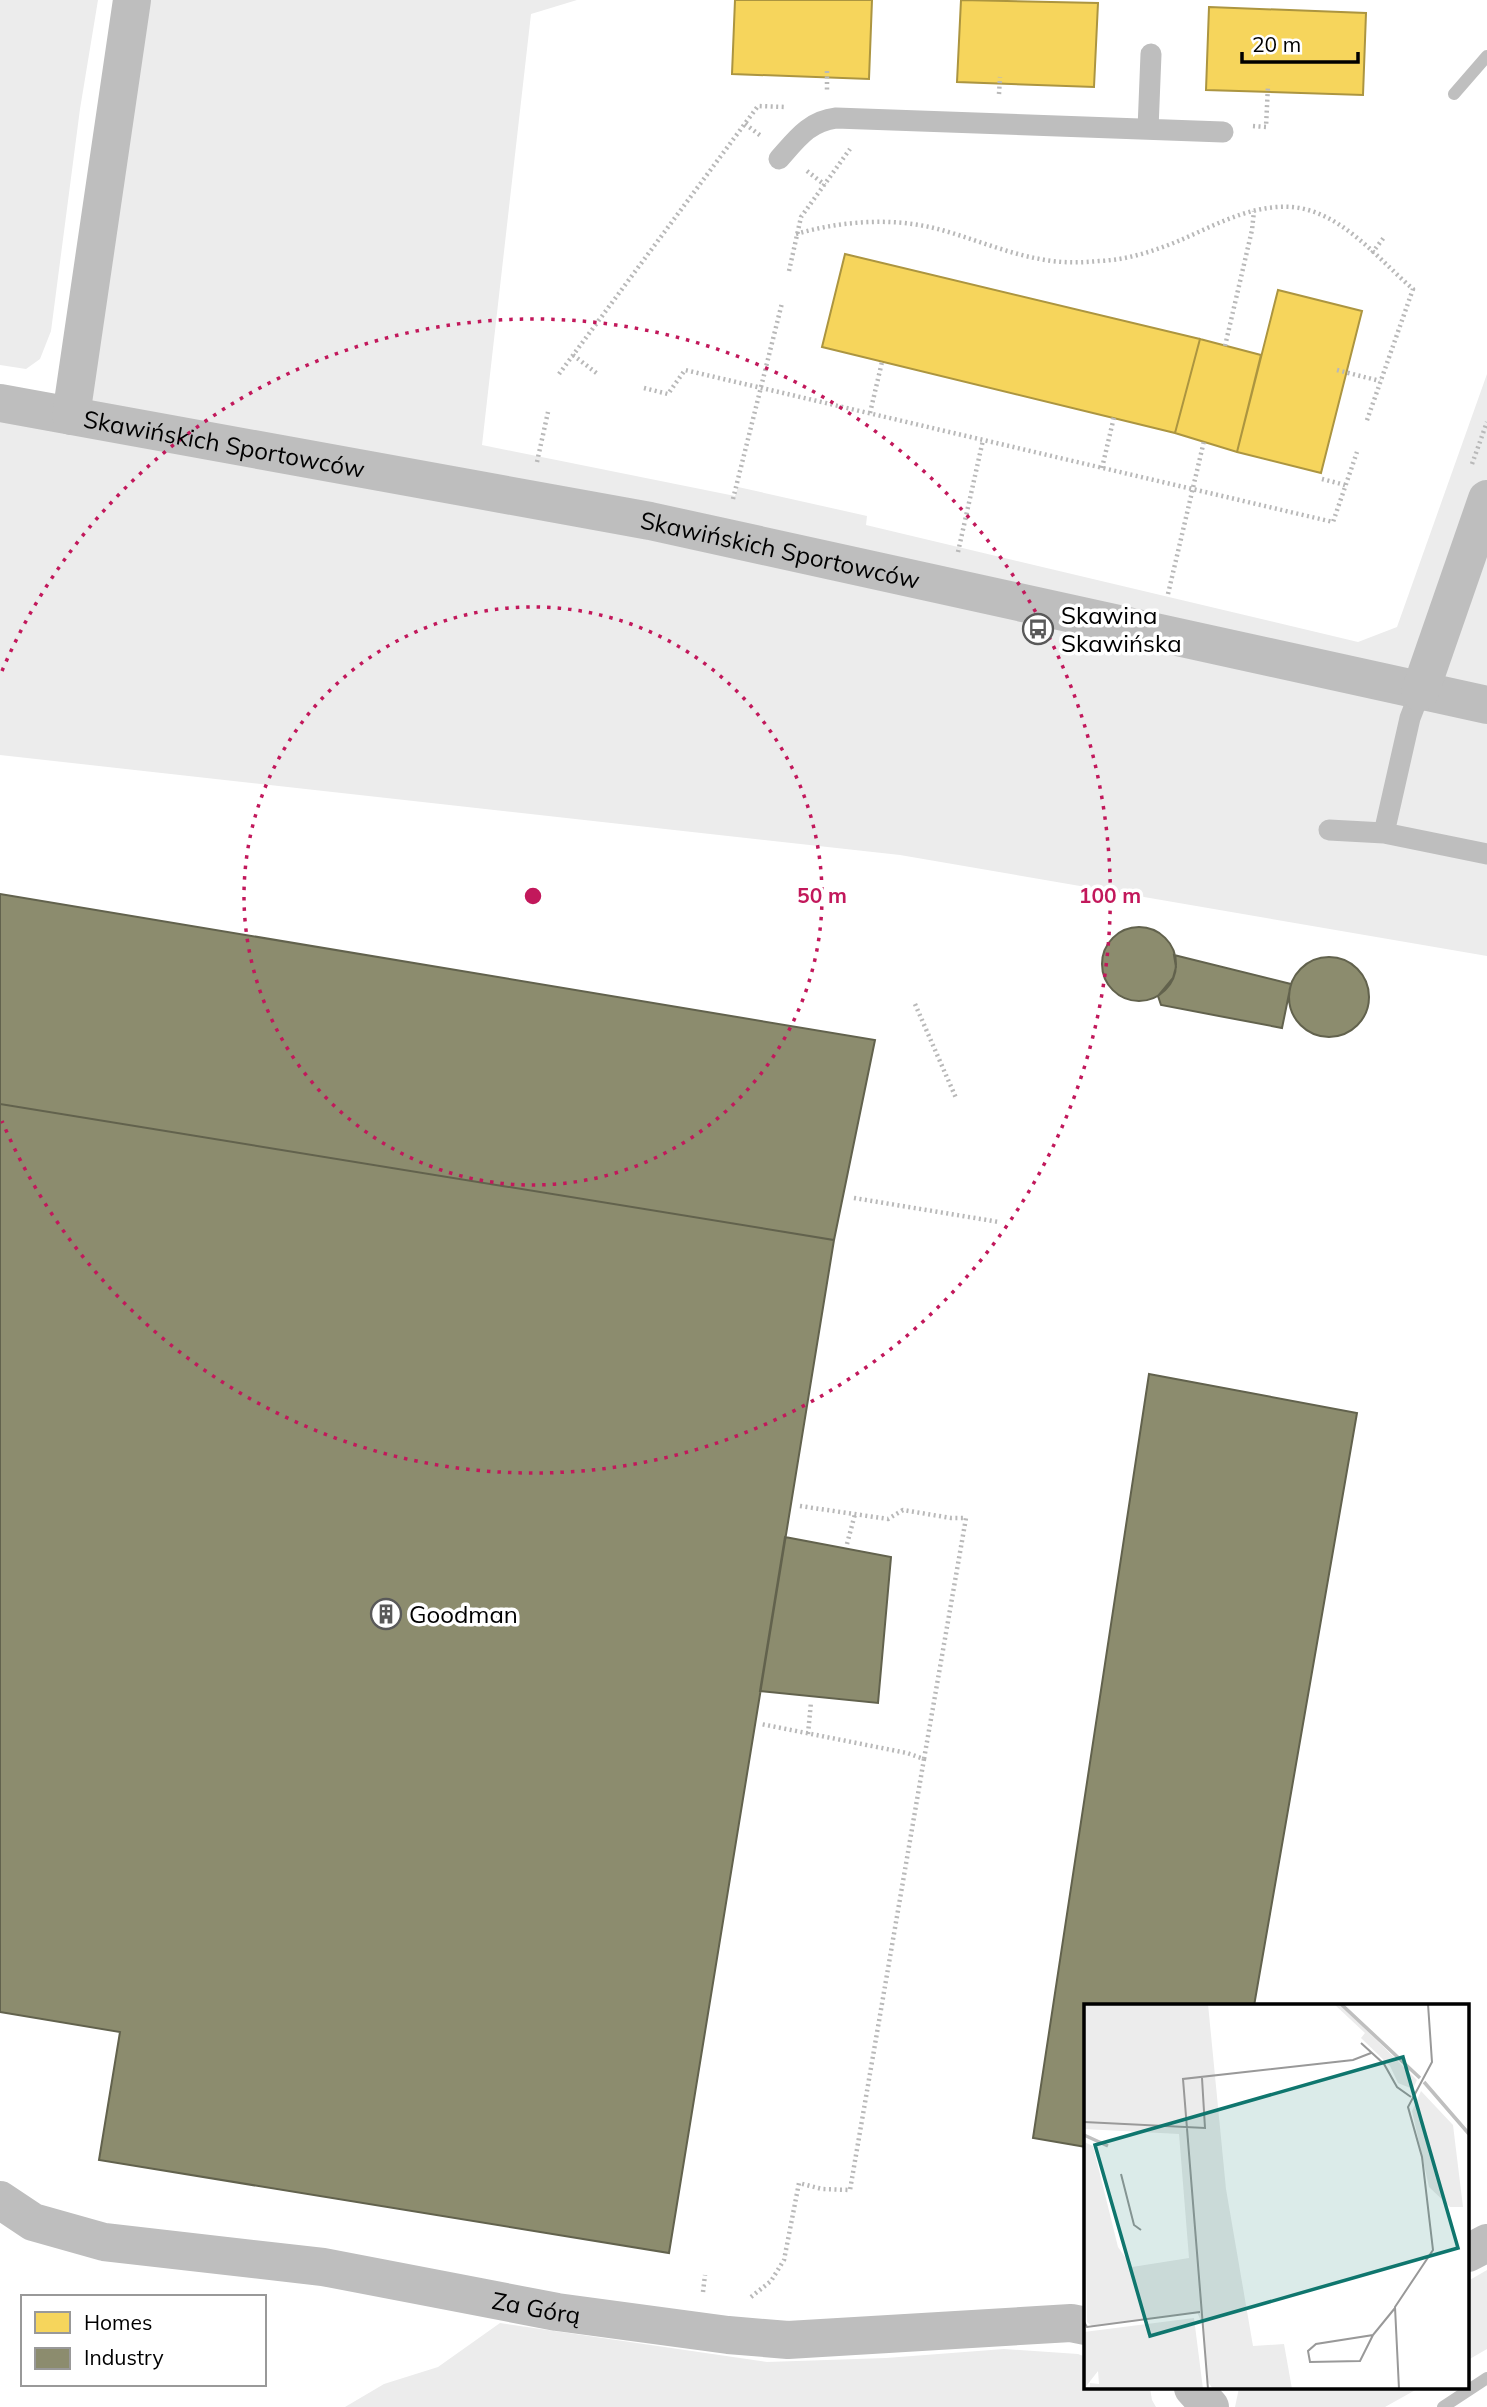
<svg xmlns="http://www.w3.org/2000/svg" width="1487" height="2407" font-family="Mulish,sans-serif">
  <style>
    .green { fill: #ececec }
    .homes { fill: #f6d55c; stroke: #ac9540; stroke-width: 2 }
    .industry { fill: #8c8c6e; stroke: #62624d; stroke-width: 2 }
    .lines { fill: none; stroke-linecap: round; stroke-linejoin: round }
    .stream { stroke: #bfbfbf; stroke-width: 12 }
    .path { stroke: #b9b9b9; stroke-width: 4.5; stroke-dasharray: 2 3.5; stroke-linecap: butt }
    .service { stroke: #bebebe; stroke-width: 21 }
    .minor { stroke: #bebebe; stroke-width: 38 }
    .ring { fill: none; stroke: #c2185b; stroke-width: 3.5; stroke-dasharray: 3.5 7 }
    .labels { text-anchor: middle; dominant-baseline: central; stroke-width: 7; stroke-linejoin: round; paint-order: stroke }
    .street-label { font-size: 24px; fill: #000; stroke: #fff }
    .poi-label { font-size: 24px; fill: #000; stroke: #fff; text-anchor: start }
    .inset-river { fill: none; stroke: #bfbfbf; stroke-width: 3.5 }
    .inset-road { fill: none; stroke: #999; stroke-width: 2 }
    .view { fill: #0f766e; fill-opacity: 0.15; stroke: #0f766e; stroke-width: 3.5 }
    .inset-edge { fill: none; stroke: #000; stroke-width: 3.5 }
    .centre { fill: #c2185b; stroke: #fff; stroke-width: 3.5 }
    .ring-label { font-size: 21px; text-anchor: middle; font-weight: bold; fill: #c2185b; stroke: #fff; stroke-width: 7; stroke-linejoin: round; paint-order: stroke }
  </style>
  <rect width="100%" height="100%" fill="#fff"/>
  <path class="green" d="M0 0H98L80 109 51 331 40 359 26 369 0 365Z
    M146 0H577L531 14 482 445 735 496 738 487 867 516 866 525 1358 642 1397 627 1487 374V956L900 855 0 755V409L76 393Z
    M1487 2270V2349L1468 2360V2281Z
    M500 2323 767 2362 886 2358 1004 2349 1078 2354 1086 2357V2388H1150L1152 2400 1156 2407H345L384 2384 438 2367Z
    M1239 2388H1419L1385 2407H1235Z"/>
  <path class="homes" d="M735 0H872L869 79 732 74Z
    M961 0 1098 3 1094 87 957 82Z
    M1209 7 1366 13 1363 95 1206 90Z
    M845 254 1200 339 1175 433 822 347Z
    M1278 290 1362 311 1321 473 1237 452Z
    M1200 339 1261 355 1237 452 1175 433Z"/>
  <path class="industry" d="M0 894 875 1040 834 1240 0 1104Z
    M1102 964a37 37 0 1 1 74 0a37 37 0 1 1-74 0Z
    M1174 955 1291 984 1282 1028 1161 1005 1158 996 1173 978 1176 967Z
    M1289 997a40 40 0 1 1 80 0a40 40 0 1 1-80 0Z
    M0 1104 834 1240 669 2253 99 2160 120 2032 0 2012Z
    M1149 1374 1357 1413 1254 2006H1086V2147L1033 2138Z
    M785 1537 891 1557 878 1703 760 1691Z"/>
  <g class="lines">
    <path class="stream" d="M1454 94 1487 56
      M1443 2407 1487 2378"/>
    <path class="path" d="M827 71V91
      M999 94 1000 77
      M745 124 761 136
      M1253 126 1266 127 1268 85
      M807 171 825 185
      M796 234C841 221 892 217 938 229 972 238 1006 253 1040 259 1059 263 1079 263 1099 261 1126 260 1151 252 1176 242 1212 227 1250 204 1292 207 1341 211 1378 259 1413 289L1366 423
      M1372 253 1385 236
      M789 271 801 217 850 149
      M1225 346 1252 230 1254 211
      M573 355 599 375
      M1337 370 1380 381
      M559 374 758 106 786 107
      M644 388 668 394 685 370 1333 522 1357 452
      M870 413 882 362
      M537 462 548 412
      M1472 464 1487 422
      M1102 468 1114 417
      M1322 479 1345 485
      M733 499 782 303
      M958 552 983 440
      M1168 594 1204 441
      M915 1004 956 1098
      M854 1198 999 1222
      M800 1506 888 1519 903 1510 951 1518H966L924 1759
      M847 1544 855 1514
      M808 1734 811 1702
      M703 2292 705 2275
      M751 2297 771 2281 784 2260 799 2183 822 2189 850 2190 924 1759 907 1753 761 1724"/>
    <path class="service" d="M1148 129 1151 54
      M779 159C796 140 809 121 836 118L1223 132
      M1420 692 1410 718 1384 833 1487 854
      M1329 830 1384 833"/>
    <g class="minor">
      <path id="s1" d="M0 403 650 521 1487 705"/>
      <path d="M71 416 132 0"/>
      <path d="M1420 692 1487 499"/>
      <path id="s2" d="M0 2200 33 2222 104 2242 323 2267 557 2312 728 2335 788 2340 1071 2323 1086 2326"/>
      <path d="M1468 2253 1487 2243"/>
      <path d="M1193 2388 1210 2407"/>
    </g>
  </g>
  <g class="ring">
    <circle cx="533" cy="896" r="289"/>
    <path d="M2 671A577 577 0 1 1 2 1121"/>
  </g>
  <defs>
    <g id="bus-ring" transform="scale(1.575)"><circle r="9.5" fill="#fff" stroke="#595959" stroke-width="1.5"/><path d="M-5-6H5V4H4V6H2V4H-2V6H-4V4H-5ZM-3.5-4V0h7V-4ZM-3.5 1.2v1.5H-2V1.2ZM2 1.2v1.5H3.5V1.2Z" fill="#595959"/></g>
    <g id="building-ring" transform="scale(1.575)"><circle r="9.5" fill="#fff" stroke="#595959" stroke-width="1.5"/><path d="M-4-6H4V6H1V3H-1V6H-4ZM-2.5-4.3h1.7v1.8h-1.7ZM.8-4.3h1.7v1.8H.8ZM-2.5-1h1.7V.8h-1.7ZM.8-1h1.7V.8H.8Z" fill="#595959"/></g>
  </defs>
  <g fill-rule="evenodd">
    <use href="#bus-ring" x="1038" y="629"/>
    <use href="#building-ring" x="386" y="1614"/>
  </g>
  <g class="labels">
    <g class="street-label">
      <text stroke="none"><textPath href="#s1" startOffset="228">Skawińskich Sportowców</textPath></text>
      <text stroke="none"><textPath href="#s1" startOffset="794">Skawińskich Sportowców</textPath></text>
      <text stroke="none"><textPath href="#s2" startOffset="551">Za Górą</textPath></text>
    </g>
    <g class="poi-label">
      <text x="1061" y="615">Skawina<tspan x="1061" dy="28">Skawińska</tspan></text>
      <text x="409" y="1614">Goodman</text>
    </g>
  </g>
  <g transform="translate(1084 2004)">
    <rect width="385" height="385" fill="#fff"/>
    <path d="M0 0H124L142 185 169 342 200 340 208 385H129L124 378 119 322 113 308 8 322 3 318 0 138 9 142 34 243 48 263 105 254 95 130 0 125ZM250 0H256L333 76 329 85 314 79 306 62 277 34 281 29ZM337 87 369 121 379 203H366L345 183 328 107ZM110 314 119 385H6V379L15 380 14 367 0 385V328Z" fill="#ececec"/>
    <path class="inset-river" d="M257 0 336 74M340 78 385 130M0 131 24 142"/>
    <path class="inset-road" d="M277 39 300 60 313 83 327 93M0 118 121 124 118 74M37 170 50 221 57 226M0 318 3 323 116 308M289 331 276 357 226 358 224 347 232 340 289 331 311 304M124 385 99 75 269 56 287 49M315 385 311 303 349 246 338 153 324 103 348 58 344 0"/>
    <path class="view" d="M319 53 374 244 66 332 11 141Z"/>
    <rect width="385" height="385" class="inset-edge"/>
  </g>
  <circle cx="533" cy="896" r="10" class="centre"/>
  <g class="ring-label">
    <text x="822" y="903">50 m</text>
    <text x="1110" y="903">100 m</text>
  </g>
  <rect x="21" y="2295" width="245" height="91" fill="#ffffff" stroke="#999999" stroke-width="2"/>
  <rect x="35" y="2312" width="35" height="21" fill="#f6d55c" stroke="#999999" stroke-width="2"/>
  <text x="84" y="2330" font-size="21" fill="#000000">Homes</text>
  <rect x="35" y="2348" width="35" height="21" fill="#8c8c6e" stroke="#999999" stroke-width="2"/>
  <text x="84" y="2365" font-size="21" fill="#000000">Industry</text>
  <path d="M1242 52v10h116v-10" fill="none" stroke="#000000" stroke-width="3.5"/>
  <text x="1252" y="52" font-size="21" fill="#000000" stroke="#ffffff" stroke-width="5" paint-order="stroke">20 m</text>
</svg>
